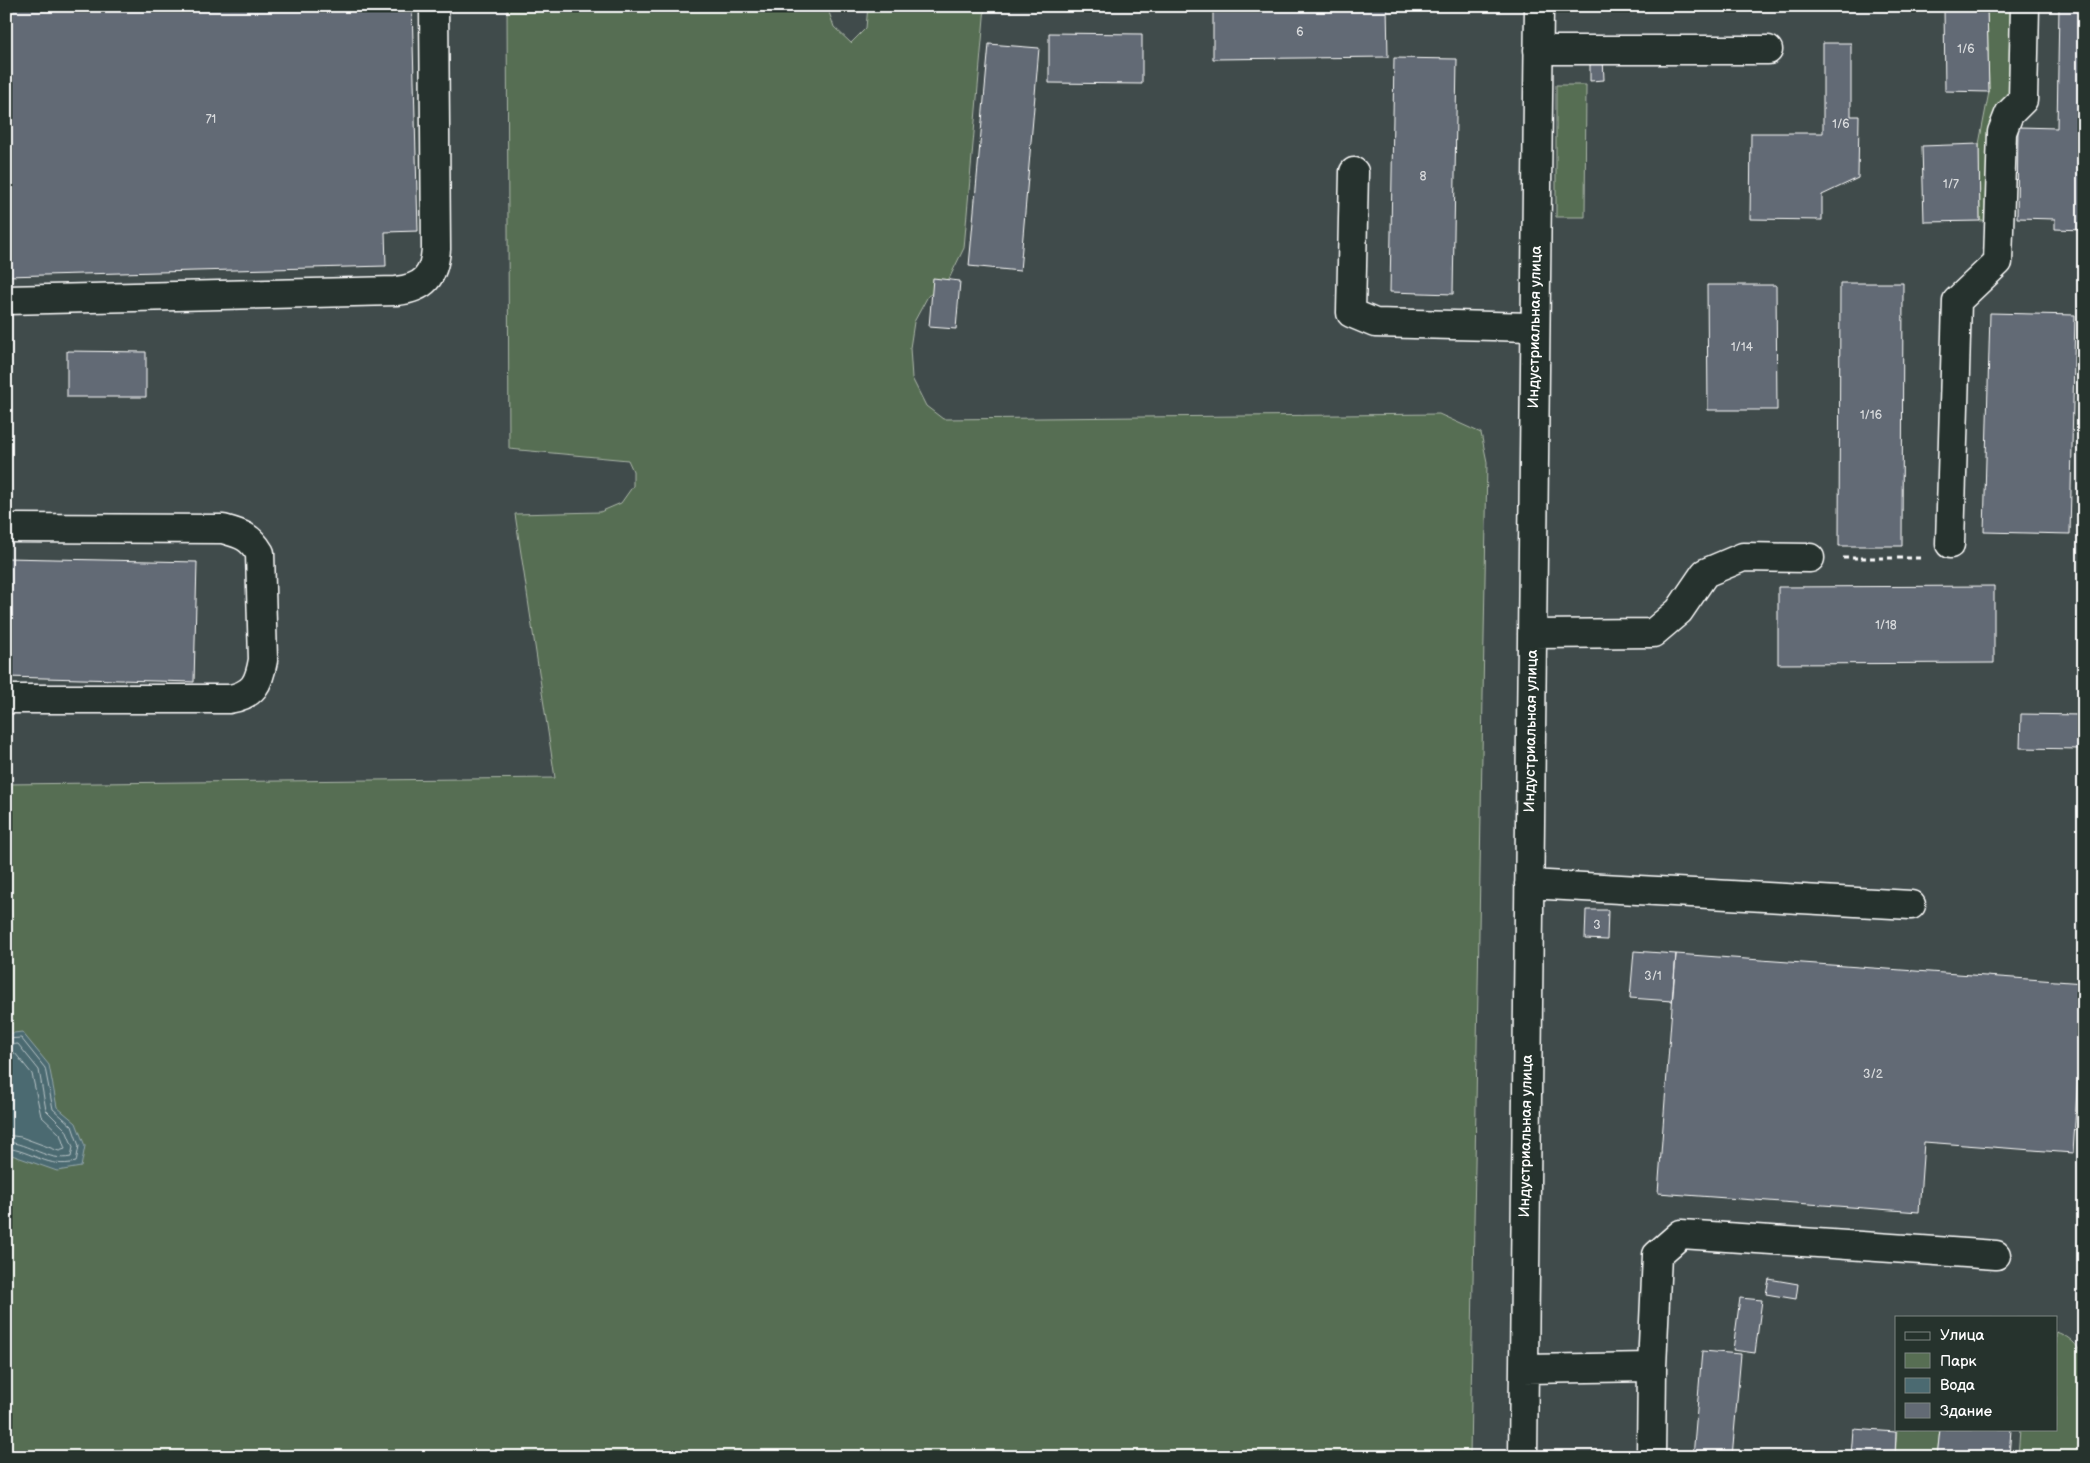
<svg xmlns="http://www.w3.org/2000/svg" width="2090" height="1463" font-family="'Balsamiq Sans',sans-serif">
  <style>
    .built { fill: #404b4c; fill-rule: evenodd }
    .green { fill: #576e53; stroke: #abb6a9 }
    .water { fill: #4b6a71; stroke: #93a6aa }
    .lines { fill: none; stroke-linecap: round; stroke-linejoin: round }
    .shore { stroke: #b7c3c6; stroke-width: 1 }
    .building { fill: #626a74; stroke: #fff }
    .minor-casing { stroke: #fff; stroke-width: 31 }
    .path { stroke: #fff; stroke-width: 3; stroke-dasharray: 5 4; stroke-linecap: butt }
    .minor { stroke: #26332d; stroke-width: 28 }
    .labels { text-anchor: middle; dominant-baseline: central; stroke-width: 5; stroke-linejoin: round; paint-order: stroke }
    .number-label { font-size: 12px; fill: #d8dadc }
    .street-label { font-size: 15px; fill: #fff; stroke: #26332d }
  </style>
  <rect width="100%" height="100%" fill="#323e3b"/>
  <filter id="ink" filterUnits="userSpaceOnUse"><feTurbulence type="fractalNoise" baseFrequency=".02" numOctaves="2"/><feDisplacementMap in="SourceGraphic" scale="10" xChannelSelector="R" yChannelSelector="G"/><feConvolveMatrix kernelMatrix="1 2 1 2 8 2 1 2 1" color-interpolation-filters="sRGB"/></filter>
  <g filter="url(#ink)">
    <path class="built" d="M6 6H2084V1457H6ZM1896 1317H2056V1429H1896Z"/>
    <path class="green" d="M507 6H827L834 27 851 43 866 28 868 6H985L964 248 947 283 928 296 914 322 910 348 912 378 926 406 943 419 1439 414 1481 433 1487 462 1470 1457H6V784L555 778 515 514 600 512 621 503 633 486V471L628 460 509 449Z
      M1987 6H2011V94L1994 220 1980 221 1979 144 1989 92Z
      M1556 85H1586L1585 217H1556Z
      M2056 1332C2066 1335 2075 1342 2080 1351 2090 1365 2081 1437 2079 1457H2018L2020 1429H2056Z
      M1897 1429H1940L1937 1457H1895Z"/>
    <path class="water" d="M22 1032 49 1065 57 1107 76 1123 85 1146 81 1167 57 1171 6 1153V1034Z"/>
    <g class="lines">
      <path class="shore" d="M6 1039 21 1038 45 1068 53 1109 72 1126 79 1146 76 1162C47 1169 33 1151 6 1148
        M6 1045 18 1044 39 1070 46 1110 66 1130 73 1147 71 1157C48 1162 29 1143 6 1142
        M6 1053H15L32 1074 41 1116 60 1134 65 1149 59 1151 21 1137 6 1135"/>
    </g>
    <path class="building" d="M6 6H412L418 231 385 232 386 266 6 276Z
      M1213 6H1387L1388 57 1213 59Z
      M1944 6H1987L1989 92 1945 91Z
      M2059 6H2084V230L2055 229V219L2017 218 2018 127 2057 128Z
      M1049 33 1142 34V84L1049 83Z
      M1823 43H1851V116H1859L1858 178 1822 195V220L1750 219 1751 133H1823Z
      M989 44 1039 48 1020 271 969 266Z
      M1603 57 1604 80 1590 81V58Z
      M1394 58 1457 59 1453 294 1390 292Z
      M1979 144 1980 221 1924 222 1922 146Z
      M933 278 960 281 956 329 929 327Z
      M1840 283H1903L1902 546H1839Z
      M1707 285H1776L1777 410H1708Z
      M1990 313 2075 315 2070 534 1984 532Z
      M67 351 146 352V397H67Z
      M6 558 197 562 194 682 6 677Z
      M1994 586V663L1778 664V587Z
      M2021 714 2081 715V749L2020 748Z
      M1586 910H1608L1607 940 1585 939Z
      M1634 951 1676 954 1672 1001 1630 998Z
      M1676 954 2084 983 2073 1153 1924 1142 1919 1212 1658 1193Z
      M1769 1279 1798 1284 1796 1299 1766 1294Z
      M1740 1298 1762 1300 1755 1353 1733 1350Z
      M1702 1351 1741 1354 1732 1457H1693Z
      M1853 1429 1896 1432 1895 1457H1851Z
      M1940 1429H2011L2009 1457H1937Z"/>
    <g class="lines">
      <g class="minor-casing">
        <path id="minor" d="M1538 50H1768
          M1354 172 1351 313 1375 323 1535 327
          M6 300 396 291C425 288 434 276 436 249L434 6
          M6 528 223 529C241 534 250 536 260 553L263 660C259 683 254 695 229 699H6
          M1950 544 1957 301 1998 262 2002 132 2009 114 2023 100 2025 6
          M1532 634 1653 633 1679 611 1705 573 1743 557 1810 558
          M1529 884 1911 905
          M1524 1369 1652 1367
          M1523 1457 1539 6
          M1651 1457 1652 1367 1657 1255 1681 1234 1996 1255"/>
      </g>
      <path class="path" d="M1843 558H1920"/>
      <use href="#minor" class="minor"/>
    </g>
  </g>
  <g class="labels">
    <g class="number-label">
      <text x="1300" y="32">6</text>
      <text x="1966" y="49">1/6</text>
      <text x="211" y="119">71</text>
      <text x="1841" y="124">1/6</text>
      <text x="1423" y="176">8</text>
      <text x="1951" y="184">1/7</text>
      <text x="1742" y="347">1/14</text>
      <text x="1871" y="415">1/16</text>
      <text x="1886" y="625">1/18</text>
      <text x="1597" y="925">3</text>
      <text x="1653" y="976">3/1</text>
      <text x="1873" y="1074">3/2</text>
    </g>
    <g class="street-label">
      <text transform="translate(1535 327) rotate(-89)">Индустриальная улица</text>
      <text transform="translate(1531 731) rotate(-89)">Индустриальная улица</text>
      <text transform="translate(1526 1136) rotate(-89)">Индустриальная улица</text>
    </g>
  </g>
  <rect width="2090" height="1463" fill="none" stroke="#26332d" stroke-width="25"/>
  <rect x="12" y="12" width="2065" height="1438" fill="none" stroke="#fff" stroke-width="2" filter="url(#ink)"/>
  <rect x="1895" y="1316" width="162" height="115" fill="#26332d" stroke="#7d8581"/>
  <rect x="1905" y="1332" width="25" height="8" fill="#26332d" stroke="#7d8581"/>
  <text x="1940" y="1340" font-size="15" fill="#ffffff">Улица</text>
  <rect x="1905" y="1353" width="25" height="15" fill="#576e53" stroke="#7d8581"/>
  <text x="1940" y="1366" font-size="15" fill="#ffffff">Парк</text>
  <rect x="1905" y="1378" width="25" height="15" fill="#4b6a71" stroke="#7d8581"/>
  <text x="1940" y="1390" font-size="15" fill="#ffffff">Вода</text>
  <rect x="1905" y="1403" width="25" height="15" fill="#626a74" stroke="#7d8581"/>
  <text x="1940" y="1416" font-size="15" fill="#ffffff">Здание</text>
</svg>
